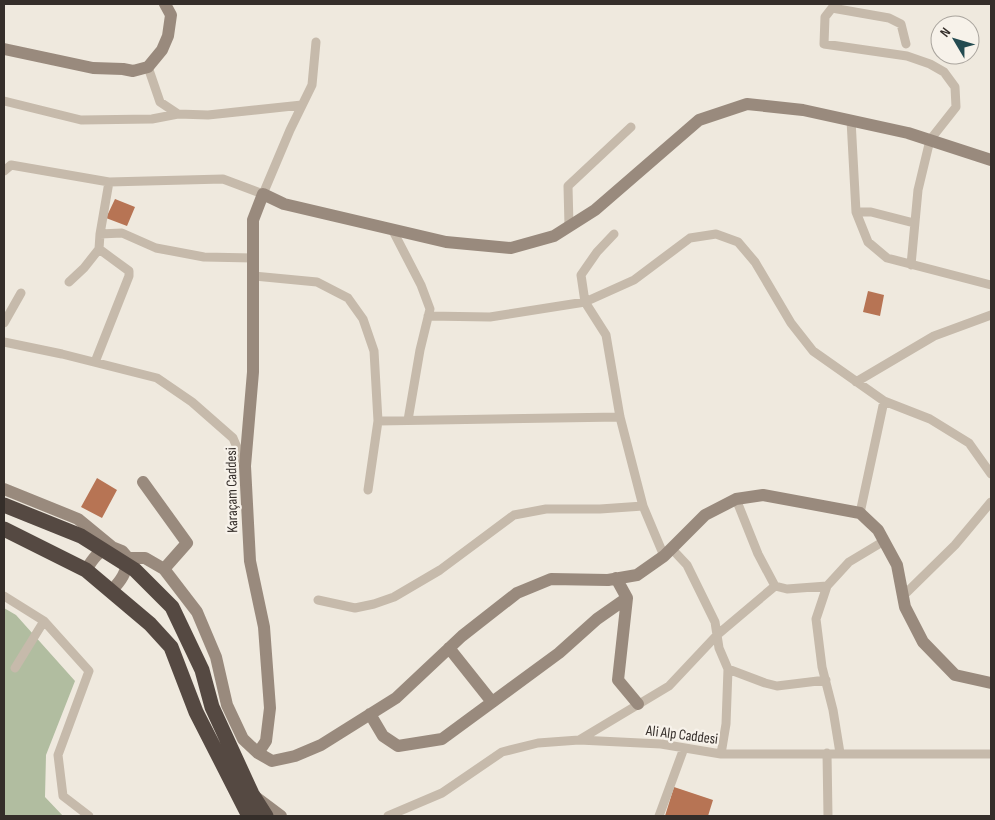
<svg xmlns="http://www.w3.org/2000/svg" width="995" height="820" font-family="'Sofia Sans Condensed',sans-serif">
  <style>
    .green { fill: #b1bda0 }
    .building { fill: #b77454 }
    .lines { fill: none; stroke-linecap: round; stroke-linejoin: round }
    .street { stroke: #c6baab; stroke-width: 9 }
    .secondary { stroke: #998a7d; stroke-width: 12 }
    .highway { stroke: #554942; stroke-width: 15 }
    .labels { text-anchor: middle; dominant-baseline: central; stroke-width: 4.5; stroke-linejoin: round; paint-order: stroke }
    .street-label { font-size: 15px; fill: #352e2a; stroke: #f7f2ea }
  </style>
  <rect width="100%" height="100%" fill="#efe9de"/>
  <path class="green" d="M4 608 16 615 75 681 46 755 45 797 63 816H4Z"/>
  <path class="building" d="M115 199 135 207 127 226 106 218Z
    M868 291 884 295 880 316 863 312Z
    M97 478 117 490 102 518 81 507Z
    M674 787 713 800 708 816H665Z"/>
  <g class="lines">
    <path class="street" d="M906 44 901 24 889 18 832 8 825 17 824 44 907 56 930 64 944 72 955 87 956 107 930 140 918 190 911 265
      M148 67 160 102 178 114 208 115 302 105
      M4 101 81 120 152 119 178 114
      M851 120 856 212 868 242 887 258 991 285
      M4 171 11 165 109 182 223 179 263 194 290 130 312 85 316 42
      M856 212H871L914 223
      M569 226 568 186 631 127
      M392 229 421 285 430 309 420 350 408 420
      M100 234 122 233 156 248 204 257 253 258
      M614 234 597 252 581 275 585 302 606 335 620 417 643 506 664 556
      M253 276 317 282 348 298 363 319 374 351 378 421 368 490
      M69 282 84 268 99 249 100 234 109 182
      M428 316 490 317 585 302 634 280 690 238 716 234 738 242 755 262 791 323 813 351 884 401 930 419 969 443 991 474
      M4 323 21 293
      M4 342 62 354 157 378 192 402 233 438 244 464
      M95 362 129 276V271L99 249
      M856 382 934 336 991 315
      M378 421 620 417
      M736 499 758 554 775 586 787 589 827 586
      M860 513 884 401
      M672 549 687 565 715 622 719 648 728 669 726 724 721 754
      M4 596 44 621 89 671 58 755 63 796 89 816
      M903 596 955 545 991 502
      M318 600 355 608 374 604 394 597 440 570 514 515 546 509H600L643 506
      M15 668 44 621
      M728 669 765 683 777 686 826 680
      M579 740 669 686 717 635 775 586
      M827 753 828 816
      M840 753 833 710 822 667 816 619 827 586 849 562 884 541
      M388 816 442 793 502 752 538 743 579 740 661 744 721 754H991
      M659 816 684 748"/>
    <path class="secondary" d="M4 49 93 68 123 69 133 71 148 67 162 50 168 36 171 15 165 4
      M4 489 78 519 112 547 122 551 128 558C127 572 121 581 111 591
      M128 558H145L164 569 187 543 143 482
      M164 569 197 612 216 657 227 705 243 739 258 753 272 761 295 756 321 745 396 698 462 636 517 593 551 579 608 580 637 575 664 556 705 515 736 499 763 495 860 513 878 530 897 565 905 607 923 642 955 675 991 683
      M86 570C92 560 99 549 112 547
      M616 578 627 598 618 680 638 704
      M449 648 492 702
      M370 714 383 736 398 746 442 739 559 653 597 619 627 598
      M258 753 266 741 270 708 264 627 250 561 245 466 253 372V220L263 194 284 204 446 242 511 248 554 236 595 210 699 120 747 104 803 110 908 133 991 160
      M257 798 281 816"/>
    <path class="highway" d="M4 505 81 536 135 570 172 607 202 670 212 707 252 794 266 816
      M4 529 86 570 150 624 171 647 196 712 249 816"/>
  </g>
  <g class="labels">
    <g class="street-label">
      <text transform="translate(232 490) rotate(-91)">Karaçam Caddesi</text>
      <text transform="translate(682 735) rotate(7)">Ali Alp Caddesi</text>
    </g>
  </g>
  <rect width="995" height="820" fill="none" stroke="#352e2a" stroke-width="10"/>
  <g transform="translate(955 40) rotate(308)"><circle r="24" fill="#f7f2ea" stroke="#a9a49d"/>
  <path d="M0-4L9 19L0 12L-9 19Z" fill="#244b51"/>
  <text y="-8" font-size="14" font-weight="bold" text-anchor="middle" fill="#352e2a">N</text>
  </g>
</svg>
